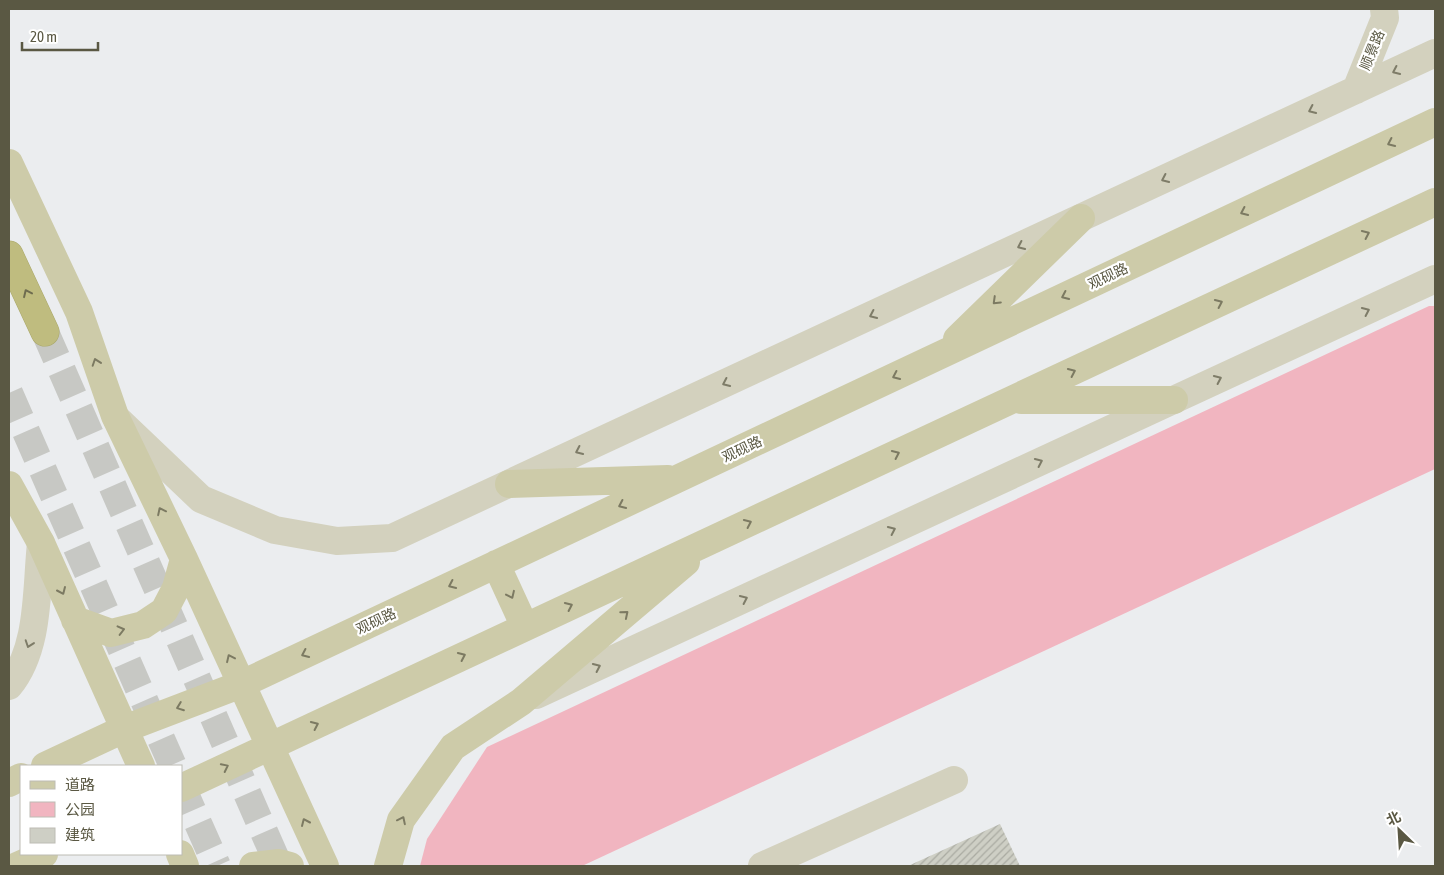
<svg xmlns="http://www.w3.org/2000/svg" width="1444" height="875" font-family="'Asap Condensed','Noto Sans SC',sans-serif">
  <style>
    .green { fill: #f1b5c0 }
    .building { fill: url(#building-hatch) }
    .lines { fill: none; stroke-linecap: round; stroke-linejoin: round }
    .highway-tunnel { stroke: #c7c8c4; stroke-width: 28; stroke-dasharray: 28 14; stroke-linecap: butt }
    .highway-casing { stroke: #aaa86b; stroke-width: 29 }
    .minor { stroke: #d3d1be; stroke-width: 28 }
    .major { stroke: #cdcba9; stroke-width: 28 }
    .highway { stroke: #bfbc7f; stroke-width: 28 }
    .oneway { stroke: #7e7c68 }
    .oneway2 { stroke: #7c7a62 }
    .oneway3 { stroke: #6e6c4f }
    .labels { text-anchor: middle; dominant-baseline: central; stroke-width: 4.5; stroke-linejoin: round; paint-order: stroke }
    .street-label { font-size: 14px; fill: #5a5843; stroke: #fff }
  </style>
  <defs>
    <pattern id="building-hatch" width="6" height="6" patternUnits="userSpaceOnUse" patternTransform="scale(1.25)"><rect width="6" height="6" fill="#cecfc5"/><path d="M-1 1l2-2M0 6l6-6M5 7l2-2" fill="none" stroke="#aaaba2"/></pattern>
  </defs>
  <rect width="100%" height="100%" fill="#ebedef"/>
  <path class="green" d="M1429 306H1435V469L582 866H420L427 839 487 747Z"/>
  <path class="building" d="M1000 824 1020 866H908Z"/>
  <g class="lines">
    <path class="highway-tunnel" d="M45 332 279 866
      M9 393 173 766
      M181 785 217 866"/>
    <g class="highway-casing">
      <path id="highway" d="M9 255 45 332"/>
    </g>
    <path class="minor" d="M1356 90 1385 18 1384 9
      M117 419 201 499 275 530 337 541 392 538 1435 53
      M9 686C40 648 36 590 41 543
      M536 695 1435 279
      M762 866 954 780"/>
    <path class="major" d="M9 163 79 312 115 416 184 559 325 866
      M957 339 1081 218
      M1021 400H1174
      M509 484 668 479
      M9 485 41 543 141 766
      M496 564 525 627
      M75 620 111 633 143 625 164 611 176 588 184 559
      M45 766 124 729 242 684 1435 122
      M9 783 21 777
      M181 788 1435 202
      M180 854 185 866
      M17 866 44 854
      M253 866 279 863 290 866
      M388 866 401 820 453 747 521 702 686 562"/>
    <use href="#highway" class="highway"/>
  </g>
  <defs><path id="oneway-chevron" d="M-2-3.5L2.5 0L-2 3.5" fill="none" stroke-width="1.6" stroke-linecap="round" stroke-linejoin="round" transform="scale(1.25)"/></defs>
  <g class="oneway">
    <use href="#oneway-chevron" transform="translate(1396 71) rotate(155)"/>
    <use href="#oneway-chevron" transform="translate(1312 110) rotate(155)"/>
    <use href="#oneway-chevron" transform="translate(1165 179) rotate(155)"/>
    <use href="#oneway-chevron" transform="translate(1021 246) rotate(155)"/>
    <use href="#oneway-chevron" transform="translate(1366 311) rotate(-25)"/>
    <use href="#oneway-chevron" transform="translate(873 315) rotate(155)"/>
    <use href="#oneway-chevron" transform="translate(1218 379) rotate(-25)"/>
    <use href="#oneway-chevron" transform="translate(726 383) rotate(155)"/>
    <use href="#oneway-chevron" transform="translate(579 451) rotate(155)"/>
    <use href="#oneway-chevron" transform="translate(1039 462) rotate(-25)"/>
    <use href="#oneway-chevron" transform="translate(892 530) rotate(-25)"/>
    <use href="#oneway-chevron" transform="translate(744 599) rotate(-25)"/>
    <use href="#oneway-chevron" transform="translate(29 644) rotate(109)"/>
    <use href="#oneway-chevron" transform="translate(597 667) rotate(-25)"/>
  </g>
  <g class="oneway2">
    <use href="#oneway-chevron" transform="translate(1391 143) rotate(155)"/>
    <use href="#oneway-chevron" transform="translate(1244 212) rotate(155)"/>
    <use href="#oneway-chevron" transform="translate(1366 234) rotate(-25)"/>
    <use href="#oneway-chevron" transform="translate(1065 296) rotate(155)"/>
    <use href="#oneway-chevron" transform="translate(996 301) rotate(136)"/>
    <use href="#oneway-chevron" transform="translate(1219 303) rotate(-25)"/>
    <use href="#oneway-chevron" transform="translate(96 362) rotate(-109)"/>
    <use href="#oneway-chevron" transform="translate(1072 372) rotate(-25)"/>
    <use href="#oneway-chevron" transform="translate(896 376) rotate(155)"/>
    <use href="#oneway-chevron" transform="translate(896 454) rotate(-25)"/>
    <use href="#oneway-chevron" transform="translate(622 505) rotate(155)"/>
    <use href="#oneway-chevron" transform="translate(161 511) rotate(-116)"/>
    <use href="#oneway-chevron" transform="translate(748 523) rotate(-25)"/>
    <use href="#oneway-chevron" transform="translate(452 585) rotate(155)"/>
    <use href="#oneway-chevron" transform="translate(62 591) rotate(66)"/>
    <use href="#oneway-chevron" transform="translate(511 595) rotate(65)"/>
    <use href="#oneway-chevron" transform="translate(569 606) rotate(-25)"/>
    <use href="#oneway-chevron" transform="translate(625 614) rotate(-40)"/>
    <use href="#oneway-chevron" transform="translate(121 630) rotate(-14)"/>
    <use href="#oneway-chevron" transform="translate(305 654) rotate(155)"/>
    <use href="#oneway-chevron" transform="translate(462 656) rotate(-25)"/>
    <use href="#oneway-chevron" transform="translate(230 658) rotate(-115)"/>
    <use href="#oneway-chevron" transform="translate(180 707) rotate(159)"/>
    <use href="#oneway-chevron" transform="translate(315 725) rotate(-25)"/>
    <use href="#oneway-chevron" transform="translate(225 767) rotate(-26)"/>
    <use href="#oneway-chevron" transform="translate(402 820) rotate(-64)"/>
    <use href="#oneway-chevron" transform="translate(305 822) rotate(-114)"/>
  </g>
  <use class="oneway3" href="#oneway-chevron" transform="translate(27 293) rotate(-115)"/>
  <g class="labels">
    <g class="street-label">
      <text transform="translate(1372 50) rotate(-68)">顺景路</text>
      <text transform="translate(1108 276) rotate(-25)">观砚路</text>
      <text transform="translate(742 449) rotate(-25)">观砚路</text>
      <text transform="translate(376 621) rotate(-25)">观砚路</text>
    </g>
  </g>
  <rect width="1444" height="875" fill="none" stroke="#5a5843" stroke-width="20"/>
  <rect x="20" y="765" width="162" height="90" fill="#ffffff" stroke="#bdbcb4"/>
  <rect x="30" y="781" width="25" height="8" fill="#cdcba9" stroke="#bdbcb4"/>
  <text x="65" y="790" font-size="15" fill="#5a5843">道路</text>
  <rect x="30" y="802" width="25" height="15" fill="#f1b5c0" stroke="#bdbcb4"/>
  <text x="65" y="815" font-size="15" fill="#5a5843">公园</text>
  <rect x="30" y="828" width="25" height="15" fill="#cecfc5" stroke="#bdbcb4"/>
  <text x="65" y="840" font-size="15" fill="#5a5843">建筑</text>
  <g transform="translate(1399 830) rotate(335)" stroke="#ffffff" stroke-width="4" paint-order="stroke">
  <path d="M0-4L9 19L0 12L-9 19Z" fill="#5a5843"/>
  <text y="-8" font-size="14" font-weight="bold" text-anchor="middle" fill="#5a5843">北</text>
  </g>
  <path d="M22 42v8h76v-8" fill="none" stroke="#5a5843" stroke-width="2.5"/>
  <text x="30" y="42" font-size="15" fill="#5a5843" stroke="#ffffff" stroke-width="4" paint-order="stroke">20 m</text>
</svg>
